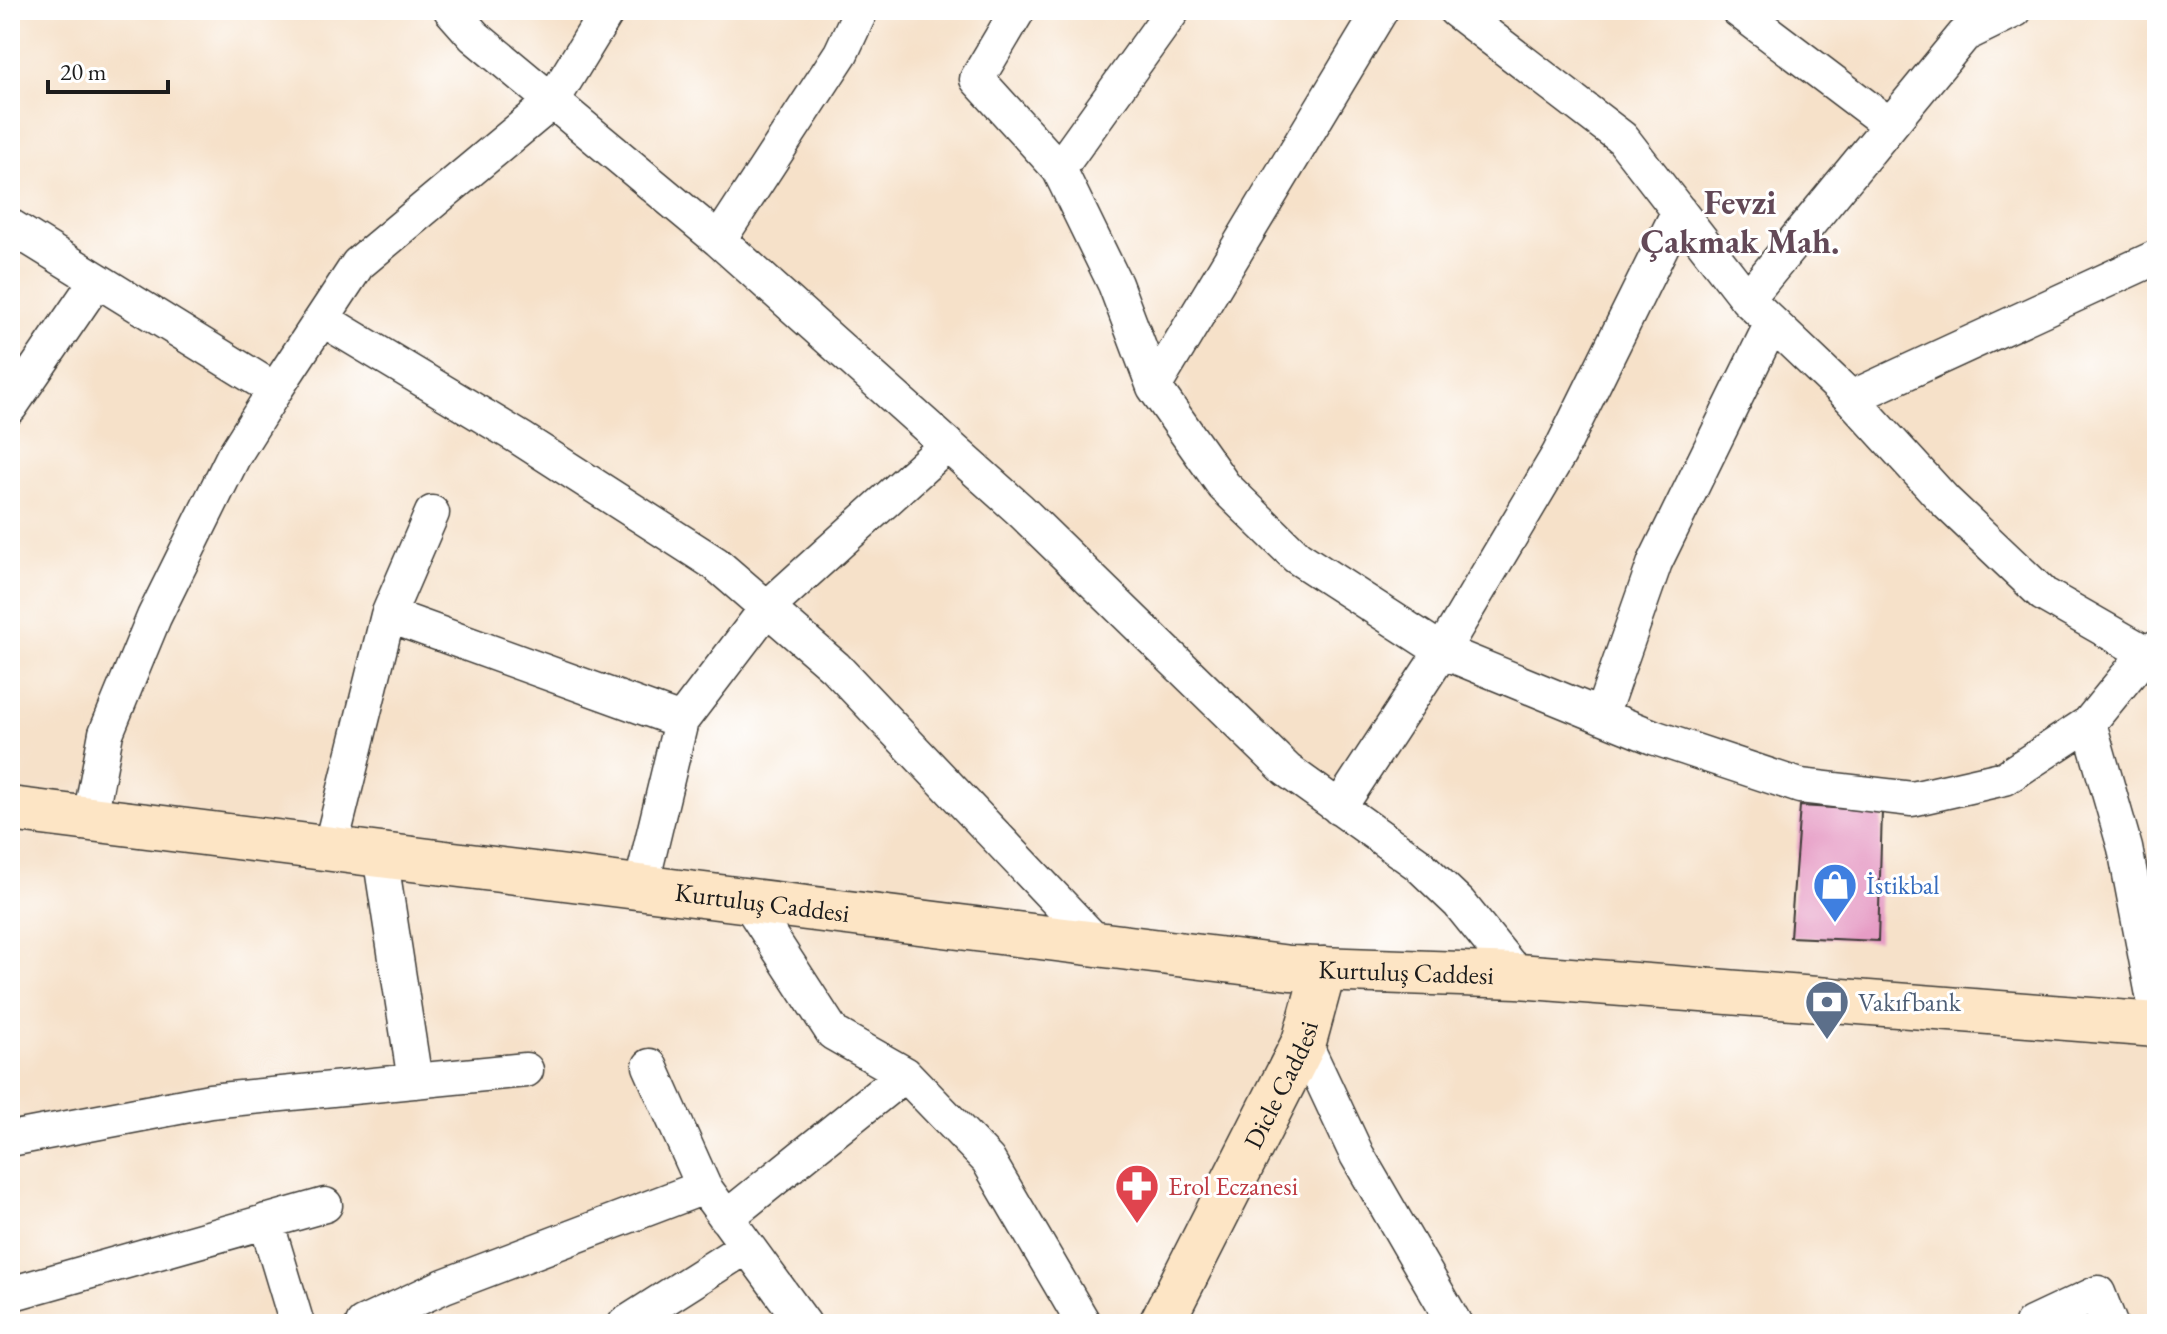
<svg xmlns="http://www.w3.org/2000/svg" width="2167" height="1334" font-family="'EB Garamond',serif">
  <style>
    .building { fill: #e69cc5 }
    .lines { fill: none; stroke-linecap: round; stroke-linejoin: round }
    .street-casing { stroke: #3d3a36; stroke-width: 37 }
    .secondary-casing { stroke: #3d3a36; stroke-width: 47 }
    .street { stroke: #fff; stroke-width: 34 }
    .secondary { stroke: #fde5c5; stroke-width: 44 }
    .labels { text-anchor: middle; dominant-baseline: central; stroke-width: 6; stroke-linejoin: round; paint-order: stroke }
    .shop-label { font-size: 26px; fill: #366cbe; stroke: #fff; text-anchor: start }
    .street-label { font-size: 26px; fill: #1c1c1c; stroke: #fff }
    .service-label { font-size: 26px; fill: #4e5e75; stroke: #fff; text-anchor: start }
    .health-label { font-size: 26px; fill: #be3a42; stroke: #fff; text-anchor: start }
    .district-label { font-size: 34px; font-weight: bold; fill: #634957; stroke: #fff }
  </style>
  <rect width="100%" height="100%" fill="#fff"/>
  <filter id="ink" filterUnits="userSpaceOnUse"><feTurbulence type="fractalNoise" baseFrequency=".0125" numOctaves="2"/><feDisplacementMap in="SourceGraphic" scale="16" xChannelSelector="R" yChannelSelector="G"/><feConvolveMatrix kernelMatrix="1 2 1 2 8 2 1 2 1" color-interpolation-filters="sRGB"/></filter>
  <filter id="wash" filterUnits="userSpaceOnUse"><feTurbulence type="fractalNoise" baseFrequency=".006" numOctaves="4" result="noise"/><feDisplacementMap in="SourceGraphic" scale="32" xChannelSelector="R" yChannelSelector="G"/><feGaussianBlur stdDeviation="1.8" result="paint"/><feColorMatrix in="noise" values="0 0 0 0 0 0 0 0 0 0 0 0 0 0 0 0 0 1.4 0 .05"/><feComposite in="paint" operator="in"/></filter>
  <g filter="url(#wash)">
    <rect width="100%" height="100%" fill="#f6e1c9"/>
    <g id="blocks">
      <path class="building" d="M1800 806 1882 811 1878 941 1790 937Z"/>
    </g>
  </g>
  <g filter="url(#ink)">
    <use href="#blocks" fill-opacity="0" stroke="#3d3a36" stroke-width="2"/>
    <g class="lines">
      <g class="street-casing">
        <path id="street" d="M451 10 474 36 719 240 1019 509 1287 770 1418 864 1459 903 1518 976
          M1018 10 977 79 1059 169 1115 284 1154 387 1381 10
          M1455 10 1622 138 1747 299 1964 35 2015 10
          M1738 10 1890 125
          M1059 169 1173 10
          M10 226 275 390
          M719 240 841 53 861 10
          M1747 299 1851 398 1945 501 2043 594 2146 653
          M322 319 520 438 716 564 835 667 1098 944
          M1154 387 1224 486 1297 557 1442 651 1559 454 1679 211
          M1851 398 2157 257
          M10 407 97 280
          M388 615 432 513
          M2157 647 2146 653 2089 723 2125 848 2157 1016
          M1601 716 1655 562 1772 323
          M1339 808 1442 651 1653 737 1800 786 1912 799 2005 778 2089 723
          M90 818 106 733 154 617 233 457 275 390 358 264 551 103 608 10
          M330 849 388 615 681 721
          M380 855 415 1081
          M641 887 681 721 767 608 947 445
          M747 900 833 1033 905 1074 988 1160 1084 1324
          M1304 1042 1357 1155 1455 1324
          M650 1066 704 1187 804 1324
          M10 1139 210 1101 526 1070
          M726 1218 905 1074
          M266 1221 297 1324
          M10 1294 325 1205
          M363 1324 444 1286 704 1187
          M625 1324 746 1247
          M2032 1324 2098 1293 2110 1324"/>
      </g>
      <g class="secondary-casing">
        <g id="secondary">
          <path id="s1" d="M10 809 1290 968 1518 976 2157 1025"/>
          <path id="s2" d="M1161 1324 1304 1042 1324 969"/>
        </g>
      </g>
      <use href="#street" class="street"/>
      <use href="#secondary" class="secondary"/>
    </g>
  </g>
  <defs>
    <g id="shop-pin" transform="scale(2.3)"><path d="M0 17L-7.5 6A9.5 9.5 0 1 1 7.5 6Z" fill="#3f7fe0" stroke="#fff"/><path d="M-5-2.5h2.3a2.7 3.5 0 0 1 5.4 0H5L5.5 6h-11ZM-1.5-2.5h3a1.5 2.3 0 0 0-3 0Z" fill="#fff"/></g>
    <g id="bank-pin" transform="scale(2.3)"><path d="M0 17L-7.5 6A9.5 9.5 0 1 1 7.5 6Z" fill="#5c6f8a" stroke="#fff"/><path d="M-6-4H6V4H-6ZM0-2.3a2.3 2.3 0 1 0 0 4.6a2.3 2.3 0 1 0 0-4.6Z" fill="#fff"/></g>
    <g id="pharmacy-pin" transform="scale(2.3)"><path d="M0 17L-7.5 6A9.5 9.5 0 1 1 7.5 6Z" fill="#e0444e" stroke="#fff"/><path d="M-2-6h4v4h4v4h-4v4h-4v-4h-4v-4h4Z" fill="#fff"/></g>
  </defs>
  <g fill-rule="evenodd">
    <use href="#shop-pin" x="1835" y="885"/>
    <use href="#bank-pin" x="1827" y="1002"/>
    <use href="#pharmacy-pin" x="1137" y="1186"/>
  </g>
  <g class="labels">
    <g class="shop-label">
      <text x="1866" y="885">İstikbal</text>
    </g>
    <g class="street-label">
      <text stroke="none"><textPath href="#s1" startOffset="758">Kurtuluş Caddesi</textPath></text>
      <text stroke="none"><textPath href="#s1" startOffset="1406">Kurtuluş Caddesi</textPath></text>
      <text stroke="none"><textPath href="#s2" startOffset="268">Dicle Caddesi</textPath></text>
    </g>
    <g class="service-label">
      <text x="1858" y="1002">Vakıfbank</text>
    </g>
    <g class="health-label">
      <text x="1168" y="1186">Erol Eczanesi</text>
    </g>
    <g class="district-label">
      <text x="1740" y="202">Fevzi<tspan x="1740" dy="39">Çakmak Mah.</tspan></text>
    </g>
  </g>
  <rect width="2167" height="1334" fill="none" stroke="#fff" stroke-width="40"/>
  <path d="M48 80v12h120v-12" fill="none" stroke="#1c1c1c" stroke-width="4"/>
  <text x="60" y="80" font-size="24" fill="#1c1c1c" stroke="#ffffff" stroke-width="6" paint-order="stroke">20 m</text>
</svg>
